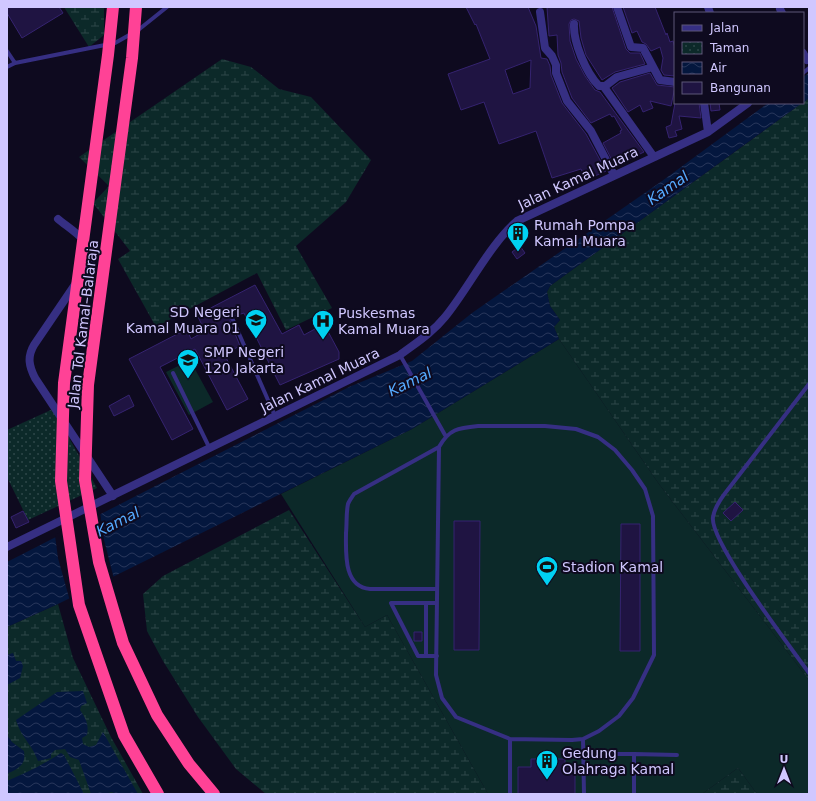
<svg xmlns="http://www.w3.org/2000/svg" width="816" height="801" font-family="'DejaVu Sans',sans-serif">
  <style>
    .green { fill: #0c2929 }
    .wetland { fill: url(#wetland-marsh) }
    .park { fill: url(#park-dots) }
    .water { fill: url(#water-waves) }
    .pier { fill: #0e0a1f }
    .building { fill: #1f1442; stroke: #352370; fill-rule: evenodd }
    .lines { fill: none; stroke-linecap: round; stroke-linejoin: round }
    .service { stroke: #362f83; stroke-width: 4 }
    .minor { stroke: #362f83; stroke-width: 8 }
    .motorway { stroke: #ff4296; stroke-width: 12 }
    .labels { text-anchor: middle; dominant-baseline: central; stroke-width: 4; stroke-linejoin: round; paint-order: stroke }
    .street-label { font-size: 14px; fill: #d0c7ff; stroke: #0e0a1f }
    .poi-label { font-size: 14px; fill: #d0c7ff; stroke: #0e0a1f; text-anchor: start }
    .water-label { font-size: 15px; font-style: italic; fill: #5af; stroke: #0e0a1f }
  </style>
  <defs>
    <pattern id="wetland-marsh" width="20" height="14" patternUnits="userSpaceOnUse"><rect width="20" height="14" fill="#0c2929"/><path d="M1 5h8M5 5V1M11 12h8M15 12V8" fill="none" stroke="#2e4749"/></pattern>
    <pattern id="park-dots" width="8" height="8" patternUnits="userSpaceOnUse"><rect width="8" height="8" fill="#0c2929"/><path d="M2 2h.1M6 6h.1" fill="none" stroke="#2e4749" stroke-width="1.8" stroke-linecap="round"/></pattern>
    <pattern id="water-waves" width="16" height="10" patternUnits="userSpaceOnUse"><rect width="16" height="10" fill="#04173e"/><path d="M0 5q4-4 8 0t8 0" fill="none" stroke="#28375b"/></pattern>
  </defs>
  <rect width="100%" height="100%" fill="#0e0a1f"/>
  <path class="green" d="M559 339 659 484 809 680V794H757L738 768 702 794H488L387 615 365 627 281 494 412 429Z
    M190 360 213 402 189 415 166 372Z"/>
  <path class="wetland" d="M64 7H104V35L89 47Z
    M222 59 251 67 279 89 311 97 371 160 346 202 296 246 332 308 286 330 257 273 156 327 118 259 130 251 93 203 109 186 79 157Z
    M809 98V680L659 484 559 339 554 327 560 320 550 306 547 292 550 286Z
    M289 510 365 627 387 615 488 794H266L236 769 198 717 163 661 147 631 143 594 163 576Z
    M58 604 73 658 111 737 143 794H7V627Z
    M738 768 757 794H702Z"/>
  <path class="park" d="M53 409 97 488 28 520 7 477V430Z"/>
  <path class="water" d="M809 73V98L803 103V77Z
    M768 103H802L550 286 547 292 550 306 560 320 554 327 559 339 412 429 58 604 7 627V562L349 387 412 361 472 313 662 181Z
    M13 653 16 661H21L23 666 20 678 7 685V655Z
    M83 691 87 703 81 706 80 710C86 719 89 724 87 735L82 738 83 744 89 747 96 745 103 732 138 794H118L111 792 106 794H91L79 760 70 757 65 749 55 750 51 754V758L38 761C32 744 22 739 16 720L57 692Z
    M7 735 12 742 24 751C26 765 19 768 7 774Z
    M61 753 64 755 84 794H7V781C26 773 44 764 61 753Z"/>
  <path class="pier" d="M100 512 104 540 114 579 70 601 58 558 55 535Z"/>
  <path class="building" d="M7 7H59L63 13 22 38 7 13Z
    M466 7H528L536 26 541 58 547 59 550 66 551 75 562 103 586 134 606 171 586 180 581 169 552 178 536 131 499 144 484 102 461 110 448 74 490 59 476 24 475 25ZM531 60 530 88 513 94 505 70Z
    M547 7H612L626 49 630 53H640L645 64 615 72 602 80 586 55 581 38 579 21 574 19 571 20 569 24 570 41 576 59 585 76 595 90 600 92 644 152 615 166 603 143 621 133 620 131 622 130 614 116 612 117 610 114 591 123 572 98 562 72 561 63 558 55 557 35 549 36Z
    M623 7H655L666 35 667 33 670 42 673 41 675 48V76L664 75 661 70 663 58 660 47 651 51 646 44 642 42 637 31 632 33Z
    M650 73 657 85 675 87 671 106 650 101 653 108 643 112 640 105 628 112 612 88 620 82Z
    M675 103H699L701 118 679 116 682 129 675 131 677 136 669 138 666 127 671 125Z
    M710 103H719L720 110 711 111Z
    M520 246 525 253 517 259 512 252Z
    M255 285 282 334 299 325 304 335 324 324 339 352V359L280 385 244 313 231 317 230 321 240 346 224 354 248 399 227 410 195 349 160 367 193 429 172 440 129 359 187 329 191 339 205 331 197 315Z
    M129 395 134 406 114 416 109 406Z
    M735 502 743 510 731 521 723 513Z
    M23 511 29 522 16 528 11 517Z
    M454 521H480L479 650H454Z
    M621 524H640V651H620Z
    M414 632H422V641H414Z
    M531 759H565V767H575V794H518V767H531Z"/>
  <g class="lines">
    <path class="service" d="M137 31 167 7
      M7 51 15 63
      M7 67 15 63 115 43 131 34
      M803 73 809 68
      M233 320 275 416
      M400 355 445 435
      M173 373 210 449
      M809 384 733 483C725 493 715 505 713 517 709 541 792 649 809 673
      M478 426H545L576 429 598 437 615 450 632 470 645 489 653 516 654 655 633 698 619 716 599 731 583 739 572 740 510 739 456 717 442 698 436 675 439 447C449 429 458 428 478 426Z
      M437 589H370C343 587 346 552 346 533 347 523 346 513 348 504 349 501 352 497 354 494L439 447
      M426 603V656
      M437 656H418L391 603H437
      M583 739 584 794
      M583 754H634V794
      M634 754 677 755
      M510 794V739"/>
    <path class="minor" d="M617 7 631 47 643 48 660 80 675 82
      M708 7 710 13
      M780 9 782 13
      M540 12 545 48 552 56 556 65V73L567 101 591 131 614 175
      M574 24C573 42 586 73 599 86H604
      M803 53 807 60
      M653 67 617 77 604 87 654 157
      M704 103 708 132
      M58 219C71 230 94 242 91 261L34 345C27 357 29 366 35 378L113 496
      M7 547 400 355C416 343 432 333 445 317 468 289 490 244 517 221L708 132 748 103"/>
    <path class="motorway" d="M113 7 108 55 64 383 61 481 79 605 124 735 158 794
      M136 7 132 58 88 385 85 480 99 562 123 643 157 715 189 764 214 794"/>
  </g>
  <defs>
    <g id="building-pin" transform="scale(1.15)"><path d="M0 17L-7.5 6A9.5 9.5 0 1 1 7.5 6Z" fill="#00d1f2" stroke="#0e0a1f"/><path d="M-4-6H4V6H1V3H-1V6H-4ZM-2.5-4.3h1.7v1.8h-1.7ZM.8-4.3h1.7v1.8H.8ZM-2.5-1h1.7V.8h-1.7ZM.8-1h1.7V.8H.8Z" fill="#111"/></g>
    <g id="school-pin" transform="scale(1.15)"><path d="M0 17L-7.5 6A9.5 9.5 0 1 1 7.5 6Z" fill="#00d1f2" stroke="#0e0a1f"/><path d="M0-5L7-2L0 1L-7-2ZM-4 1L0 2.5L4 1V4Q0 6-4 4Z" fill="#111"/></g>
    <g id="hospital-pin" transform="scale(1.15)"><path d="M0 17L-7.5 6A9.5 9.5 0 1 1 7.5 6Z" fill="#00d1f2" stroke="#0e0a1f"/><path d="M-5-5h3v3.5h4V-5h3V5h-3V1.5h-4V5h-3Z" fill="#111"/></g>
    <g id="stadium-pin" transform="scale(1.15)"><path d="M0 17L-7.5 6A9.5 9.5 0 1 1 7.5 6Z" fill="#00d1f2" stroke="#0e0a1f"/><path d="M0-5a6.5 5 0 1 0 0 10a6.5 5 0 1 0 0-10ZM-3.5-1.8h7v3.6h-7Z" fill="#111"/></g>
  </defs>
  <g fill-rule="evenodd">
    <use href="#building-pin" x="518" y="233"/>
    <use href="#school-pin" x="256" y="320"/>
    <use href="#hospital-pin" x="323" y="321"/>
    <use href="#school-pin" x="188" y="360"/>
    <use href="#stadium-pin" x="547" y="567"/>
    <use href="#building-pin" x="547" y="761"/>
  </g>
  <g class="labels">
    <g class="street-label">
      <text transform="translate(578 178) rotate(-25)">Jalan Kamal Muara</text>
      <text transform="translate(83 324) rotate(-83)">Jalan Tol Kamal–Balaraja</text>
      <text transform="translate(320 380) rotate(-26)">Jalan Kamal Muara</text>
    </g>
    <g class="poi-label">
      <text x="534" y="225">Rumah Pompa<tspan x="534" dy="16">Kamal Muara</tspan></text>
      <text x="240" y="312" text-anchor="end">SD Negeri<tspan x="240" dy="16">Kamal Muara 01</tspan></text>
      <text x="338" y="313">Puskesmas<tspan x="338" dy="16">Kamal Muara</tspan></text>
      <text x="204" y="352">SMP Negeri<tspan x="204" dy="16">120 Jakarta</tspan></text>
      <text x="562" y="567">Stadion Kamal</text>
      <text x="562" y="753">Gedung<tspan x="562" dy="16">Olahraga Kamal</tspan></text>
    </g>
    <g class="water-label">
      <text transform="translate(668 188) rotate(-35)">Kamal</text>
      <text transform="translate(410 382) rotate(-26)">Kamal</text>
      <text transform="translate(118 522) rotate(-27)">Kamal</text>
    </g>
  </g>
  <rect width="816" height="801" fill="none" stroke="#d0c7ff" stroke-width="16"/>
  <rect x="674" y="12" width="130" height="92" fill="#0e0a1f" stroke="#5c5679"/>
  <rect x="682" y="25" width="20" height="6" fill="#362f83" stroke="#5c5679"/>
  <text x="710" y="32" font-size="12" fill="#d0c7ff">Jalan</text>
  <rect x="682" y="42" width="20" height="12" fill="url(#park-dots)" stroke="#5c5679"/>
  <text x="710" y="52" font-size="12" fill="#d0c7ff">Taman</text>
  <rect x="682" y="62" width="20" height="12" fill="url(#water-waves)" stroke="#5c5679"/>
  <text x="710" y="72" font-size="12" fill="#d0c7ff">Air</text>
  <rect x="682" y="82" width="20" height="12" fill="#1f1442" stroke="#5c5679"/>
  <text x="710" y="92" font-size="12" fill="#d0c7ff">Bangunan</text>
  <g transform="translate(784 769)" stroke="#0e0a1f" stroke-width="3" paint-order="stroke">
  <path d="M0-3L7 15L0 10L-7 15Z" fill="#d0c7ff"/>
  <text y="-6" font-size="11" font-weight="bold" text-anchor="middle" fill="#d0c7ff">U</text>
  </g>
</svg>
